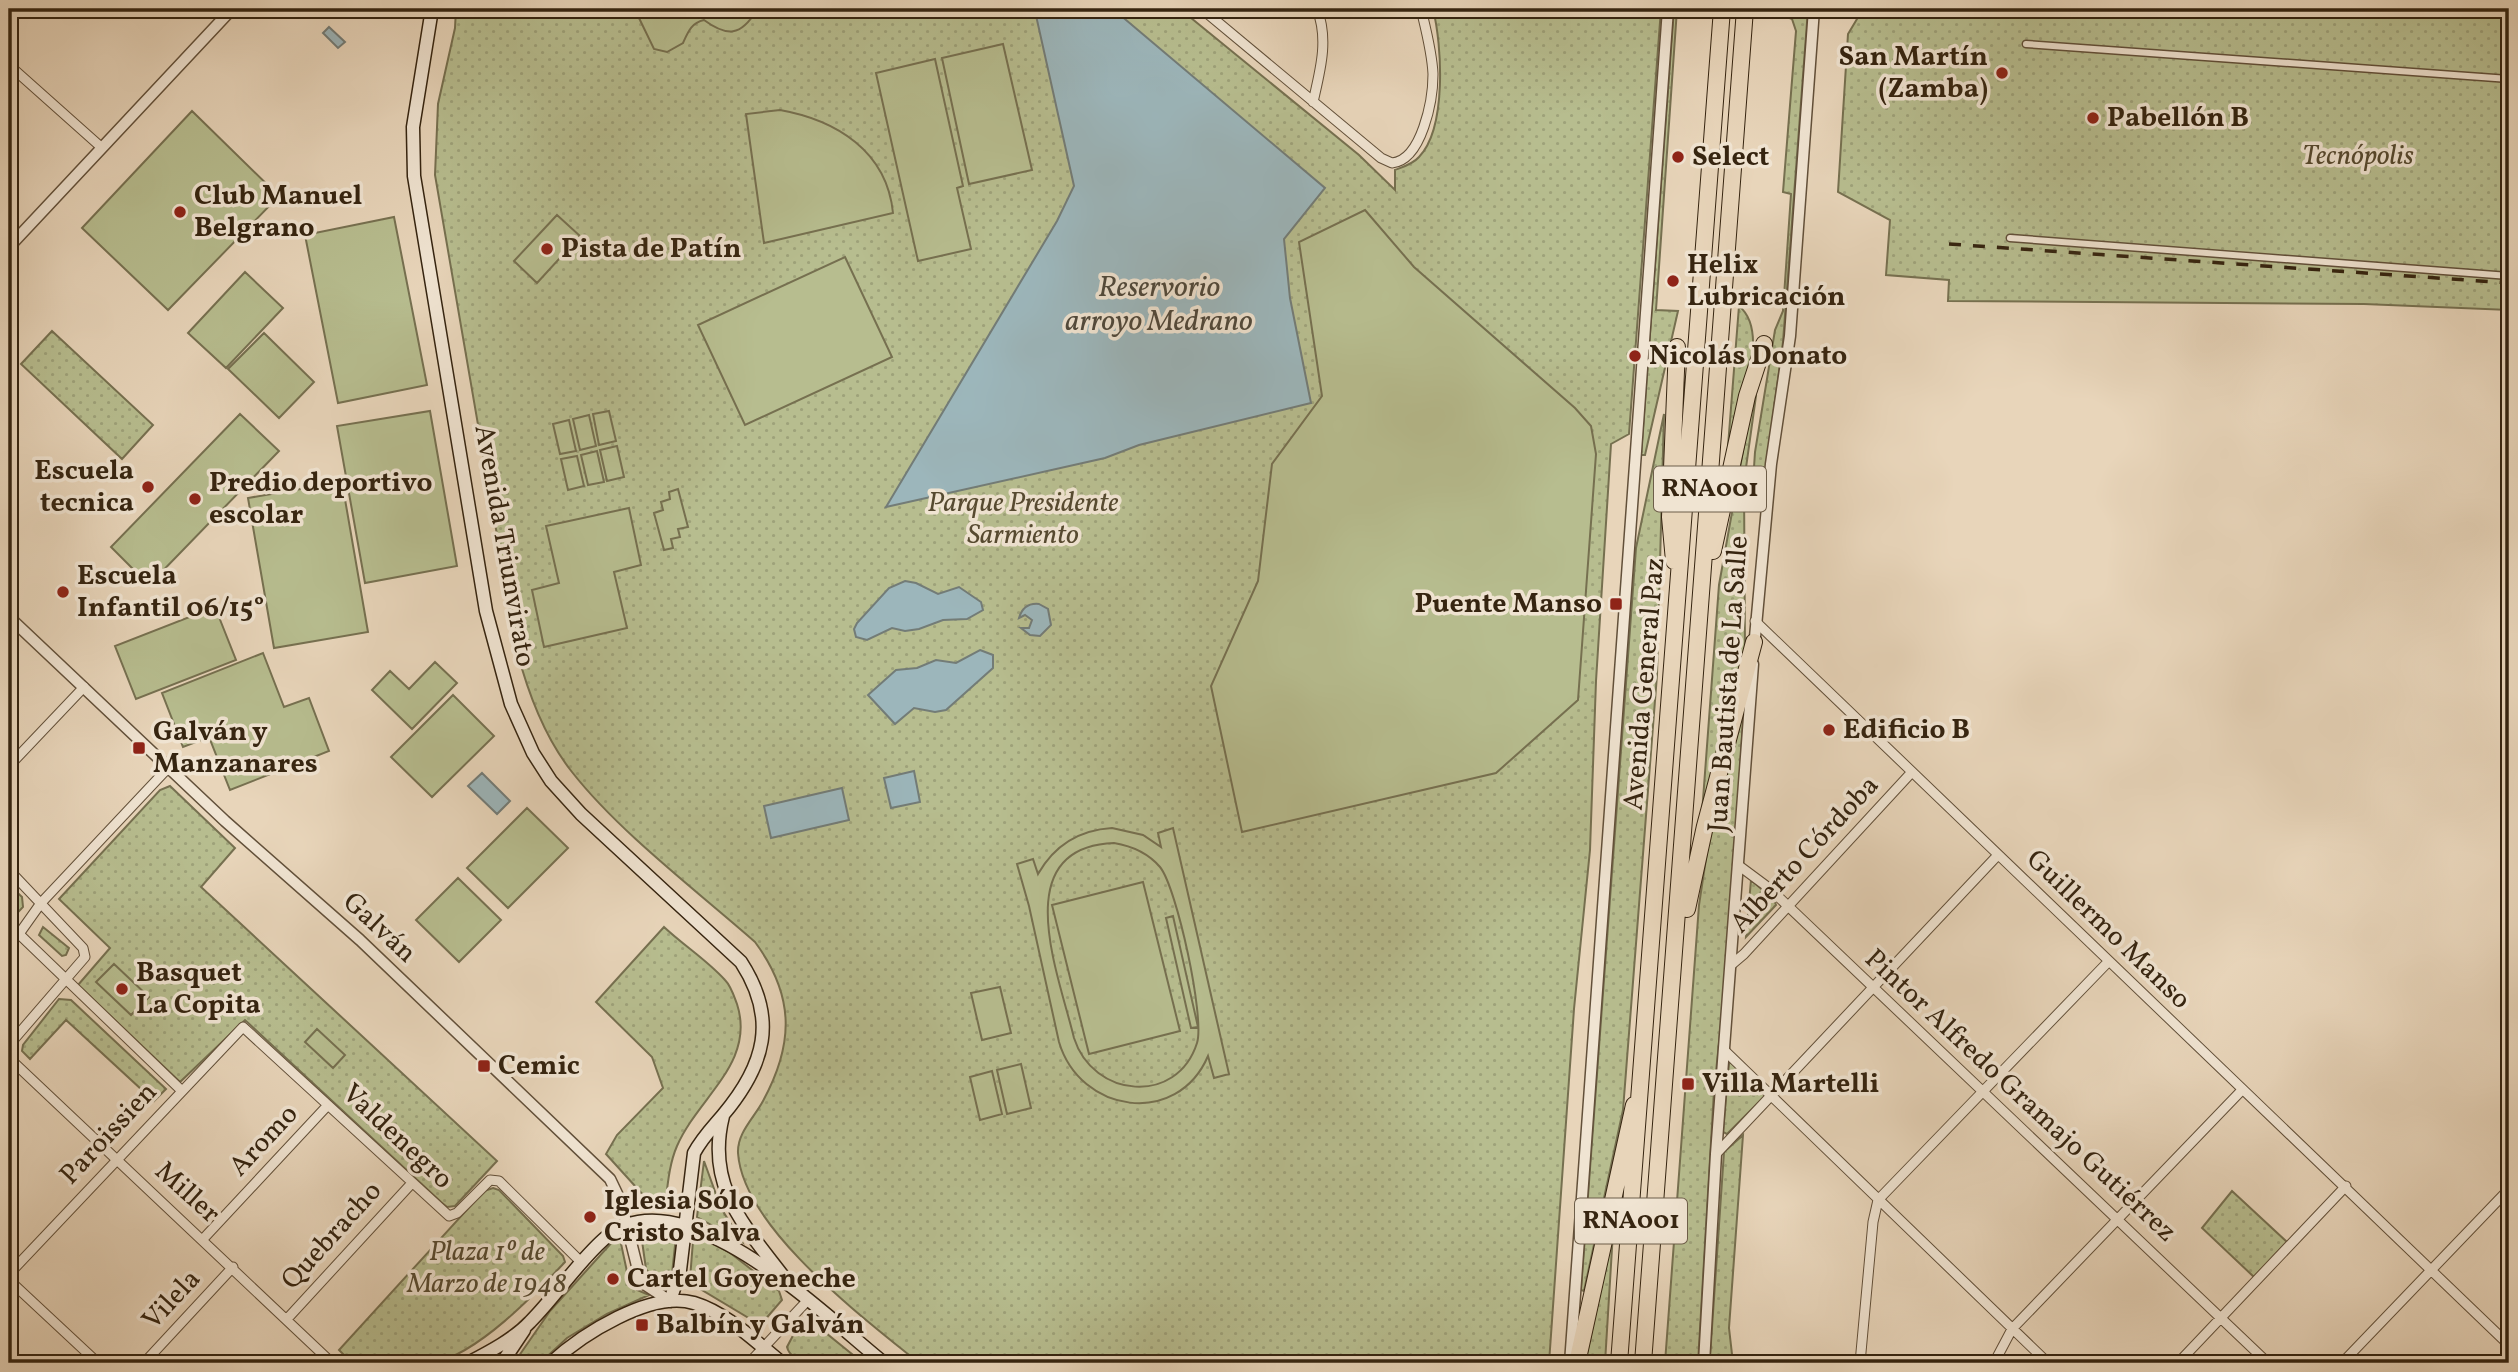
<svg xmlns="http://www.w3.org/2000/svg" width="2518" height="1372" font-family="Vollkorn,serif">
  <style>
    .green { fill: url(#green-dots); stroke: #767050; stroke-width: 2 }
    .pitch { fill: #b7bd8f; stroke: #767050; stroke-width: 2; fill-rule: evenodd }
    .water { fill: #9cb6bb; stroke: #737c77; stroke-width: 2 }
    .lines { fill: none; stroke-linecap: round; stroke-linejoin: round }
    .pedestrian-casing { stroke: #62503a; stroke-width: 9 }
    .minor-casing { stroke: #62503a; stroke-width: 11 }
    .tertiary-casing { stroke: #62503a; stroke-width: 13 }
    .secondary-casing { stroke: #352410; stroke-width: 15 }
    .motorway-casing { stroke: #352410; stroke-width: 18 }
    .pedestrian { stroke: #f0e4d2; stroke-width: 6 }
    .minor { stroke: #f0e4d2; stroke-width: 9 }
    .tertiary { stroke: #f0e4d2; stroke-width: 10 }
    .secondary { stroke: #f0e4d2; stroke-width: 12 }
    .motorway { stroke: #e8d5ba; stroke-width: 16 }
    .rail { stroke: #352410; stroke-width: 3.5; stroke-dasharray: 12 12; stroke-linecap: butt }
    .poi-dot { fill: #8f2418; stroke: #f0e4d2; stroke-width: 2.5 }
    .labels { text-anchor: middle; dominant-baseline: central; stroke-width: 7; stroke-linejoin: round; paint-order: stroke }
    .shield { fill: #f0e4d2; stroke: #6d5e4a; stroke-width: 2 }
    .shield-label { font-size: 26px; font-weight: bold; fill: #352410 }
    .poi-label { font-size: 28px; font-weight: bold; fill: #352410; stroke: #f0e4d2; text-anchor: start }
    .park-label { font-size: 28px; font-style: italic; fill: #564a30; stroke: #f0e4d2 }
    .street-label { font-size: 28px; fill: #352410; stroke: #f0e4d2 }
    .water-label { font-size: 30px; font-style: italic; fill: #4f483b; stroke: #f0e4d2 }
  </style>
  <defs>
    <pattern id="green-dots" width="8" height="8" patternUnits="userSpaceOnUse" patternTransform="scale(1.75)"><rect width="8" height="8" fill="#b7bd8f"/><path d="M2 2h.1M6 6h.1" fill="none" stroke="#9ea27a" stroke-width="1.8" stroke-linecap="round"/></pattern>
  </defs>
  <rect width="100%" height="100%" fill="#e8d5ba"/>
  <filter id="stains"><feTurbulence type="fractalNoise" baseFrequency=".00286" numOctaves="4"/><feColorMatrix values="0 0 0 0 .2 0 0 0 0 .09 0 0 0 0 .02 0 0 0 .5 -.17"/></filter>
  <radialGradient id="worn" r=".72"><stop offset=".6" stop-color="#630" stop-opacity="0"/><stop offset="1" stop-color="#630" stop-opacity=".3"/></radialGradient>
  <path class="green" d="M456 9H1180L1359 155 1395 190V170C1403 167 1413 164 1419 157 1447 128 1442 45 1433 9H1661L1629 434 1611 444 1596 681 1590 850 1574 1009 1549 1363H919C864 1318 743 1228 738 1153 737 1133 754 1118 763 1101 794 1044 795 996 755 942 697 891 619 832 572 772 545 738 528 693 517 651L435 175 438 104 455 28Z
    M1674 9H1677L1656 310 1678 311 1645 455H1641Z
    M1778 9H1808L1783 342 1761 505 1753 504 1752 498 1755 452 1775 330 1783 311 1791 194 1783 192 1796 31 1792 19 1777 13Z
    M1863 9H2509V310L2364 304 1948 301 1949 280 1886 275 1890 220 1838 192 1848 34Z
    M1739 306C1772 333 1738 410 1728 446Z
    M52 331 153 425 122 459 21 364Z
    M1753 395 1756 396 1744 482 1745 653 1702 813 1719 585Z
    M1664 414 1657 675 1623 1110 1584 1291 1581 1290 1636 548Z
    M1744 703 1731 927 1714 1091 1698 1363H1665L1699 905 1710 832Z
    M170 786 235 848 201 887 497 1161 455 1206 447 1207 441 1202 245 1020 180 1082 78 985 110 948 59 899 160 790Z
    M1751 880 1774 900 1776 905 1746 937Z
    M43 927 69 948 66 955 62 956 39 935Z
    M664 927C683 945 707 960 725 980 731 986 734 996 737 1004 756 1063 698 1097 677 1146 670 1162 668 1181 666 1198L645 1197 606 1154 617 1135 663 1088 652 1057 596 1002Z
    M59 999 71 1000 166 1089 154 1101 66 1020 30 1059 22 1051 23 1045Z
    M1734 1062 1766 1095 1727 1134 1723 1132 1729 1063Z
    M1743 1135 1729 1328 1733 1363 1710 1357 1724 1152Z
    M704 1161 721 1208 742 1242 697 1217Z
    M493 1188 499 1190 563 1256 565 1262C535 1294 478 1354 433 1363 408 1368 377 1363 352 1363L339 1350 484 1191Z
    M2232 1191 2287 1242 2254 1277 2202 1228Z
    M650 1231H673L676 1236 672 1274 666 1280 654 1279 646 1269 642 1241Z
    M1613 1232 1605 1363H1585Z
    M696 1237H701L729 1252 779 1291 782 1300 763 1322 757 1323 692 1284 690 1279 693 1241Z
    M620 1239 629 1281 637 1290 649 1295 607 1314 567 1338 540 1363H514L550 1311 614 1240Z
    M805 1323 816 1325 863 1363C843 1363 793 1371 787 1347L798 1326Z"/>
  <path class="pitch" d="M599 9H756V11C741 36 727 37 704 20 691 23 688 32 683 43L667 52 654 49 639 18 612 15Z
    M1003 44 1032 170 969 184 942 58Z
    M935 59 963 186 957 188 971 249 918 261 876 73Z
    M780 110C836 120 887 151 893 213L764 243 746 114Z
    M192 111 279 196 168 310 82 228Z
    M1365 210 1414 267 1575 408 1591 426 1596 454 1578 700 1496 773 1242 832 1211 686 1258 581 1272 464 1322 396 1299 242Z
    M557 215 580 236 537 283 514 261Z
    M394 217 427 385 338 403 305 235Z
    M845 257 892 357 745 425 698 325Z
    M245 272 283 308 226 368 188 333Z
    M264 333 314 382 279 418 228 369Z
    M430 411 457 566 365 583 337 426Z
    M609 411 616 441 599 445 593 414Z
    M240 414 279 451 149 585 111 547Z
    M589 415 596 446 580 450 573 419Z
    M569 420 576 451 560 454 553 424Z
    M617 446 624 477 607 481 600 450Z
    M597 451 604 482 588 485 581 455Z
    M577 456 584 486 568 490 561 459Z
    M342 482 368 632 274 648 248 498Z
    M678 489 688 527 678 529 680 537 671 539 673 548 664 550 654 513 663 510 661 502 670 499 669 492Z
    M629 508 641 565 614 572 627 628 544 647 532 590 559 583 546 526Z
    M215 607 236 660 136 699 115 646Z
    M263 653 284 707 309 698 329 751 230 790 209 737 183 747 162 693Z
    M435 662 457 683 412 729 372 690 390 671 409 689Z
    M453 695 494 736 432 797 391 757Z
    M527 808 568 848 508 908 467 868Z
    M1112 828 1143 835 1161 847 1158 833 1173 828 1229 1074 1214 1078 1208 1056C1177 1128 1080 1113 1059 1042L1029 906 1017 864 1033 859 1038 874C1054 846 1079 830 1112 828ZM1114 843C1132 846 1148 853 1160 867 1177 888 1205 1018 1197 1043 1177 1106 1093 1098 1074 1038 1059 975 1006 847 1114 843Z
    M458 878 501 920 459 962 416 920Z
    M1143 882 1180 1031 1089 1054 1052 905Z
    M9 885 22 897 23 907 9 922Z
    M1173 916 1198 1027 1191 1028 1166 918Z
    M114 964 149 997 131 1015 96 982Z
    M1000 987 1011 1033 982 1040 971 993Z
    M317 1029 345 1055 333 1068 305 1042Z
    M1021 1064 1031 1108 1007 1114 997 1070Z
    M992 1071 1002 1114 980 1120 970 1077Z"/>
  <path class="water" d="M1057 9H1113L1325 188 1284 239 1290 298 1311 403 1139 445 1105 458 886 507 1057 221 1074 186 1035 11Z
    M329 27 345 42 338 48 323 33Z
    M905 581 916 583 938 594 959 587 981 602 983 610 967 619 943 620 919 629 905 631 892 628 867 640 856 637 854 629 857 623 889 588Z
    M1039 604 1048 609 1051 625 1040 636 1030 635 1021 628H1029L1032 620 1025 615 1019 618C1022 608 1029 603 1039 604Z
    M980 650 993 655V668L946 710 935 712 914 708 895 724 868 695 896 670 917 668 936 660 956 663Z
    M914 771 920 802 891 808 884 778Z
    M482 773 510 801 497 814 468 786Z
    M842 788 849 820 771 838 764 806Z"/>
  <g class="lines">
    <g class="pedestrian-casing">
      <path id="pedestrian" d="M2026 44 2509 79
        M2010 238 2509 276"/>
    </g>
    <g class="minor-casing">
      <path id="minor" d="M1202 9 1381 158 1392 163C1422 160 1433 100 1433 74 1432 52 1426 30 1421 9
        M9 65 101 147
        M1313 102C1320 71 1329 40 1317 9
        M1755 621 2509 1345
        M9 766 84 687
        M168 768 41 903 19 934 181 1090
        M1738 865 1769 888 2268 1363
        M9 870 83 948 85 957 9 1045
        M1731 965 1744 954 1911 773
        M1725 1051 2048 1363
        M9 1058 332 1363
        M1716 1154 1997 856
        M204 1238 328 1105
        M9 1274 243 1027 449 1216 457 1213 490 1180 499 1181 581 1262
        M9 1280 98 1363
        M287 1319 412 1183
        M562 1353 573 1363
        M144 1363 233 1267
        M749 1363 807 1301
        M1860 1363 1873 1222 1878 1200 2109 961
        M1994 1363 2012 1329 2242 1090
        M2178 1363 2346 1186
        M2342 1363 2509 1189"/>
    </g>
    <g class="tertiary-casing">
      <path id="tertiary" d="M9 247 232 9
        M9 617 225 821 360 940 610 1179 621 1202 641 1282 670 1301
        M1754 648 1771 464 1790 336 1814 9
        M1570 1363 1668 9
        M1704 1363 1716 1154 1753 664"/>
    </g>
    <g class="secondary-casing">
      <path id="secondary" d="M432 9 413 127 414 176 486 611 511 704 533 753 551 781 581 814 741 962C778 1019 765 1065 723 1115 712 1128 702 1138 694 1153L680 1270 670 1301
        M723 1116C705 1188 746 1227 786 1280
        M468 1363C489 1352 514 1339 530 1322 556 1296 576 1264 604 1239 680 1170 826 1317 884 1363
        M502 1363 524 1330
        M551 1363C581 1335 651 1290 694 1303 727 1313 756 1342 782 1363"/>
    </g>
    <g class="motorway-casing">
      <path id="motorway" d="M1713 551 1747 396 1764 344
        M1674 561 1670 517 1677 347
        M1687 909 1705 826 1754 642
        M1577 1363 1634 1105
        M1619 1363 1722 9
        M1643 1363 1745 9"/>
    </g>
    <use href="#pedestrian" class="pedestrian"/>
    <use href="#minor" class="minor"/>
    <use href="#tertiary" class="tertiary"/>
    <use href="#secondary" class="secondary"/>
    <use href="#motorway" class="motorway"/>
    <path class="rail" d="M1949 244 2509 283"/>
  </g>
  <g class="poi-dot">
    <circle cx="2002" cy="73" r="7"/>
    <circle cx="2093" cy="118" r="7"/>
    <circle cx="1678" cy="157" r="7"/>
    <circle cx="180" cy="212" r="7"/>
    <circle cx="547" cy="249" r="7"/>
    <circle cx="1673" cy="281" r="7"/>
    <circle cx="1635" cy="356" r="7"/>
    <circle cx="148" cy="487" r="7"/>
    <circle cx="195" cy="499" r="7"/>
    <circle cx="63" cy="592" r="7"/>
    <rect x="1609" y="597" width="14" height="14" rx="3.5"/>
    <circle cx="1829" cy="730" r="7"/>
    <rect x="132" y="741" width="14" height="14" rx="3.5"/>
    <circle cx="122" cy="989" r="7"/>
    <rect x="477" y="1059" width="14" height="14" rx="3.5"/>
    <rect x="1681" y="1077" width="14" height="14" rx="3.5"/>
    <circle cx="590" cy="1217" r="7"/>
    <circle cx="613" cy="1279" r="7"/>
    <rect x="635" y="1318" width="14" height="14" rx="3.5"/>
  </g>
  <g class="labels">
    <g class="shield">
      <rect x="1654" y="466.5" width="112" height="45" rx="5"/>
      <rect x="1575" y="1198.5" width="112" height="45" rx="5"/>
    </g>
    <g class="shield-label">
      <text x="1710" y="489">RNA001</text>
      <text x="1631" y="1221">RNA001</text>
    </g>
    <g class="poi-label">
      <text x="1988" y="57" text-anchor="end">San Martín<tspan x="1988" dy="32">(Zamba)</tspan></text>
      <text x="2107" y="118">Pabellón B</text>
      <text x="1692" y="157">Select</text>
      <text x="194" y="196">Club Manuel<tspan x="194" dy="32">Belgrano</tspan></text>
      <text x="561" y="249">Pista de Patín</text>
      <text x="1687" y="265">Helix<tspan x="1687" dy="32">Lubricación</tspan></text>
      <text x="1649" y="356">Nicolás Donato</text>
      <text x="134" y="471" text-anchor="end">Escuela<tspan x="134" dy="32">tecnica</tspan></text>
      <text x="209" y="483">Predio deportivo<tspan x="209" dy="32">escolar</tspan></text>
      <text x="77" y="576">Escuela<tspan x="77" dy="32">Infantil 06/15°</tspan></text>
      <text x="1602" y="604" text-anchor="end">Puente Manso</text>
      <text x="1843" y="730">Edificio B</text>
      <text x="153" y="732">Galván y<tspan x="153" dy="32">Manzanares</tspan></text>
      <text x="136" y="973">Basquet<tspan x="136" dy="32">La Copita</tspan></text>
      <text x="498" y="1066">Cemic</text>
      <text x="1702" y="1084">Villa Martelli</text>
      <text x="604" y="1201">Iglesia Sólo<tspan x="604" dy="32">Cristo Salva</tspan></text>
      <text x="627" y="1279">Cartel Goyeneche</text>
      <text x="656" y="1325">Balbín y Galván</text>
    </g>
    <g class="park-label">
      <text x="2358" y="156">Tecnópolis</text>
      <text x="1023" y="503">Parque Presidente<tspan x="1023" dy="32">Sarmiento</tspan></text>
      <text x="487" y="1252">Plaza 1º de<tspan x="487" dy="32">Marzo de 1948</tspan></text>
    </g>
    <g class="street-label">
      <text transform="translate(504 546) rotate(80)">Avenida Triunvirato</text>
      <text transform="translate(1645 684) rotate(-85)">Avenida General Paz</text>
      <text transform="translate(1729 684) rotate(-86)">Juan Bautista de La Salle</text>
      <text transform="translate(1805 855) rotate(-47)">Alberto Córdoba</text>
      <text transform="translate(379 928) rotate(43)">Galván</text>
      <text transform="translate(2108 930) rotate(44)">Guillermo Manso</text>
      <text transform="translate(2020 1096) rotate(43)">Pintor Alfredo Gramajo Gutiérrez</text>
      <text transform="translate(109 1134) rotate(-47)">Paroissien</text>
      <text transform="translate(397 1137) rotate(43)">Valdenegro</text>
      <text transform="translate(264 1141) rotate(-47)">Aromo</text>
      <text transform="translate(187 1193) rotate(42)">Miller</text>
      <text transform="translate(332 1236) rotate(-48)">Quebracho</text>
      <text transform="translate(172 1300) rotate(-47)">Vilela</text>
    </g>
    <g class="water-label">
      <text x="1159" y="288">Reservorio<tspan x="1159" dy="34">arroyo Medrano</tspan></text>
    </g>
  </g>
  <rect width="2518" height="1372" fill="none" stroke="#e8d5ba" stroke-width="35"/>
  <rect x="10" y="10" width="2497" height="1351" fill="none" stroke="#352410" stroke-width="3.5"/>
  <rect x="18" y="18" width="2483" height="1337" fill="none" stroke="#352410" stroke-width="2"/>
  <rect width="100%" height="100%" filter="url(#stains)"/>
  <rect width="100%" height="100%" fill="url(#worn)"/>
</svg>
